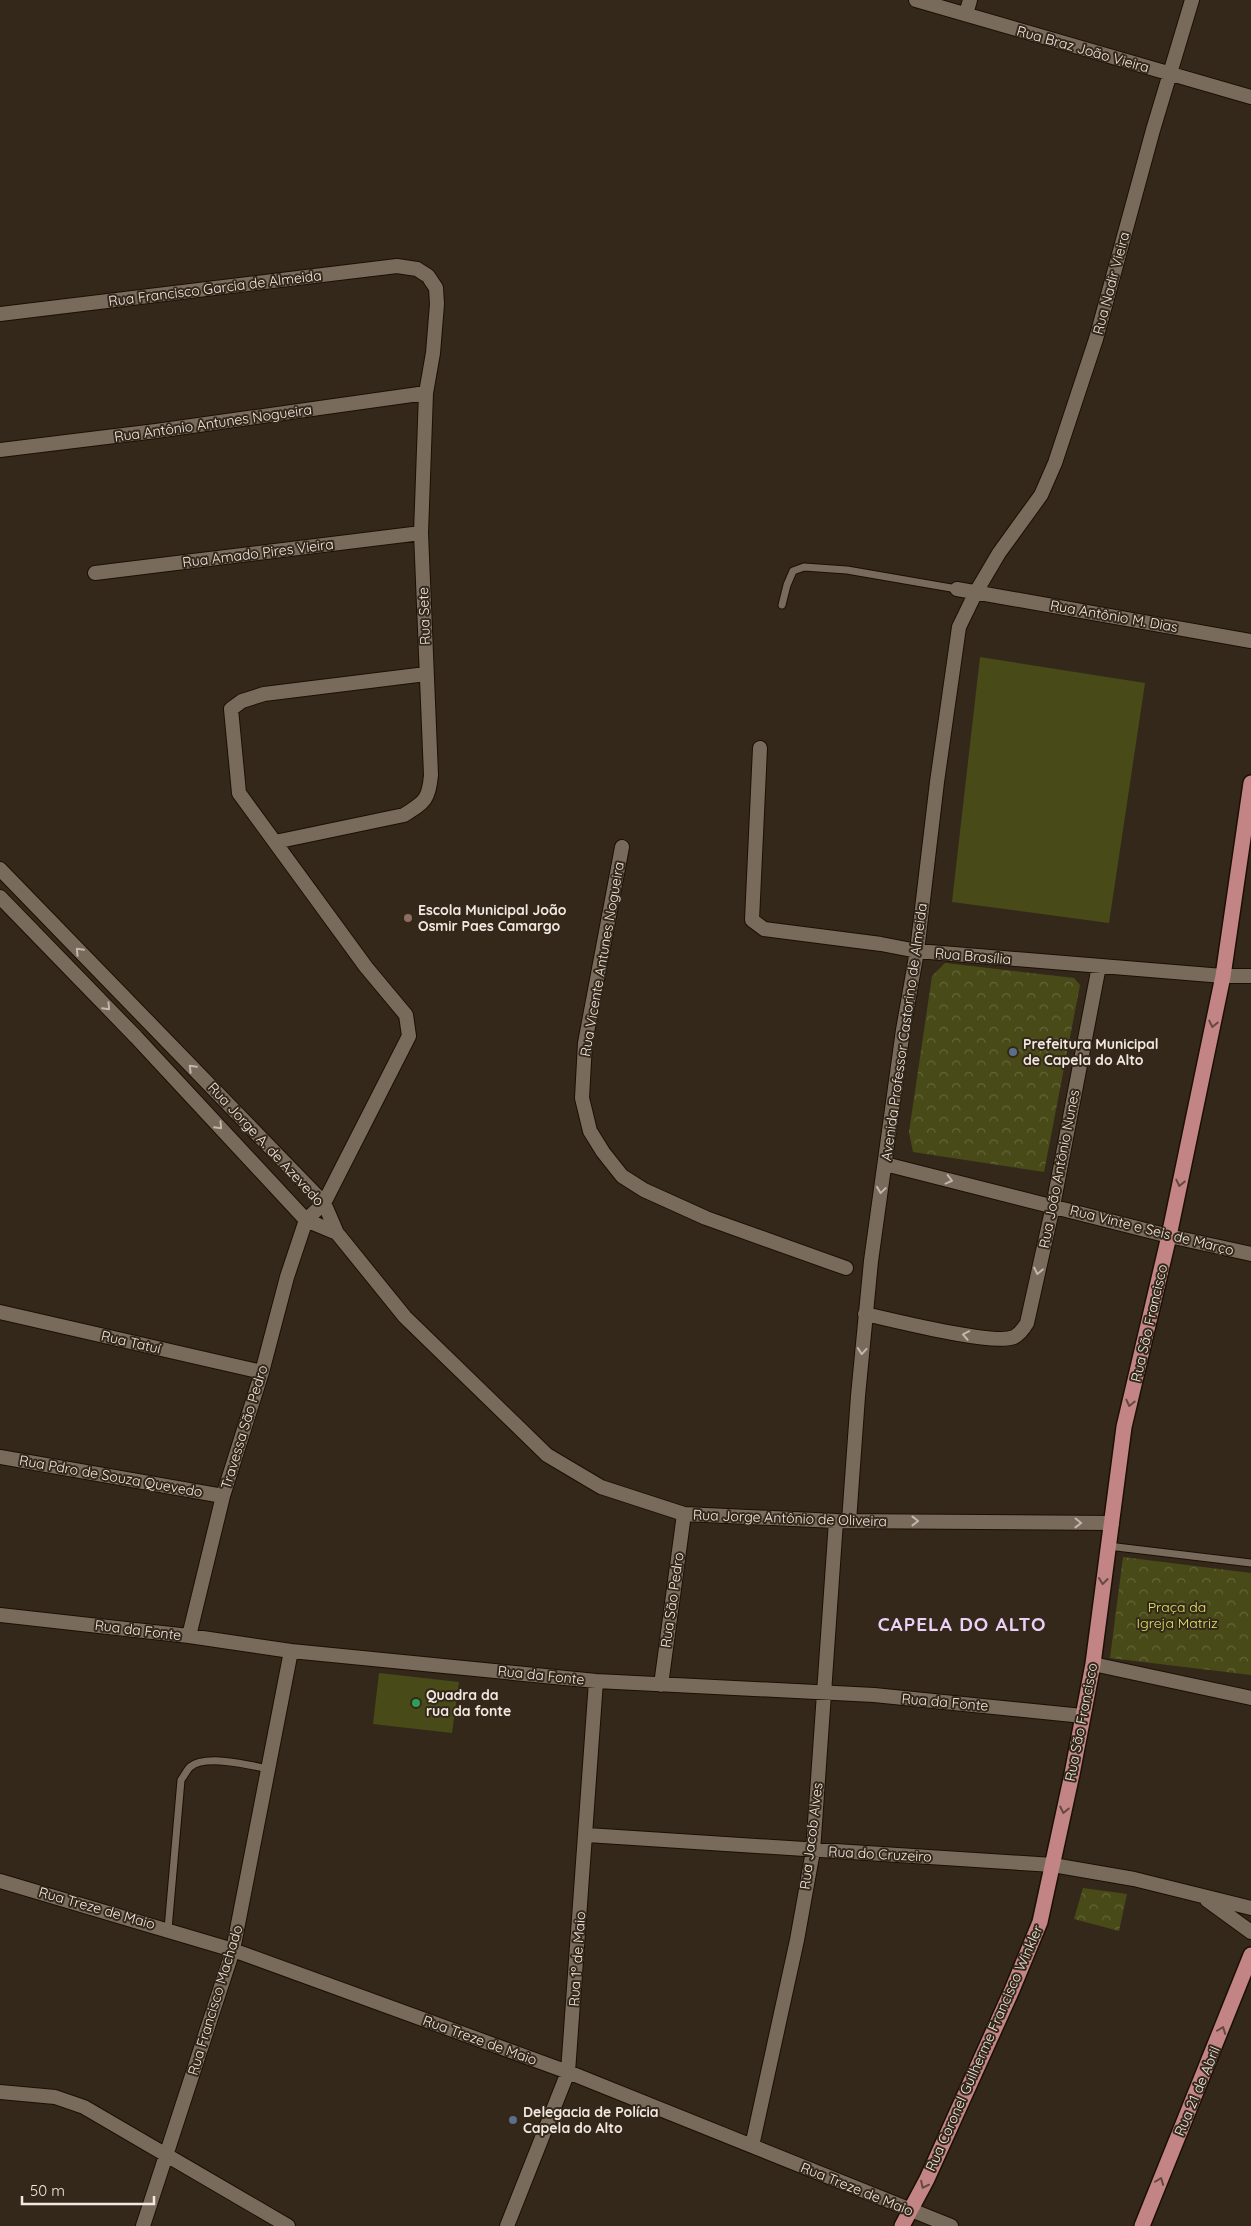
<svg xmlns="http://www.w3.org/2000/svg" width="1251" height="2226" font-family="Quicksand,sans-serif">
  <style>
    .forest { fill: url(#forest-crowns) }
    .garden { fill: #484b18 }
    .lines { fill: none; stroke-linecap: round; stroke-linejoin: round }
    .lane-casing { stroke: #1b1005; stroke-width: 9 }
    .street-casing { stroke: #1b1005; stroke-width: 16 }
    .primary-casing { stroke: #1b1005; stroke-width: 18 }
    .lane { stroke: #796b5c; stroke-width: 7 }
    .street { stroke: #796b5c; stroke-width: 14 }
    .primary { stroke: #c38486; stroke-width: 15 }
    .oneway { stroke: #c1b7ab }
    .oneway2 { stroke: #664840 }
    .education-dot { fill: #8d6e63; stroke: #34281b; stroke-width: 2 }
    .service-dot { fill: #5c6f8a; stroke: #34281b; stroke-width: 2 }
    .leisure-dot { fill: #2e9e5b; stroke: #34281b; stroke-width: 2 }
    .labels { text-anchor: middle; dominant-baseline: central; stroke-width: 4; stroke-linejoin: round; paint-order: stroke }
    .street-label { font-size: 14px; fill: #f1e9e0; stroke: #34281b }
    .poi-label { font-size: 14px; font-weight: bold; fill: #f1e9e0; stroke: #34281b; text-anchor: start }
    .park-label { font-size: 14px; fill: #dee564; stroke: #34281b }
    .district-label { font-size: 19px; font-weight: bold; letter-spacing: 1px; fill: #ecd0f7; stroke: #34281b }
  </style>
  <defs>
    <pattern id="forest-crowns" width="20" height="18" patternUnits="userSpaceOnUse" patternTransform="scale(1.25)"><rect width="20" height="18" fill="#484b18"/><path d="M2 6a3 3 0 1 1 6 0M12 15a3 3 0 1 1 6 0" fill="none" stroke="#636539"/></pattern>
  </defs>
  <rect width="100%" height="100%" fill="#34281b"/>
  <path class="forest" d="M945 963 1074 978 1080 985 1044 1172 913 1152 909 1132 932 976Z
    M1123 1557 1251 1573V1675L1110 1658Z
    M1083 1888 1127 1894 1119 1931 1074 1919Z"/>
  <path class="garden" d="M980 657 1145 683 1109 923 952 902Z
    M379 1673 459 1682 452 1733 373 1724Z"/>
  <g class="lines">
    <g class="lane-casing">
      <path id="lane" d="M782 605 787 585 793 571 804 567 847 570 957 589
        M1108 1546 1251 1563
        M168 1929 181 1780C184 1776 187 1770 190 1767 205 1754 250 1765 268 1769"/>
    </g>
    <g class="street-casing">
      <path id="street" d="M916 0 1251 97
        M966 14 970 0
        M0 314 397 266 417 269 428 276 436 288 437 304 433 353 426 393 421 533 431 775C429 799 425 802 404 815L275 842
        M0 450 156 431 426 393
        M95 573 421 533
        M957 589 1251 641
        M760 748 752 920 764 929 881 944 917 951 1223 976H1251
        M622 847 585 1043 582 1098 590 1131 603 1152 622 1176 644 1190 706 1218 846 1268
        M0 869 324 1203 337 1233 405 1317 547 1455 601 1487 684 1514 836 1521 1112 1523
        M0 897 136 1037 306 1220 337 1233
        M885 1164 1169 1236 1251 1254
        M0 1312 262 1372
        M865 1314C893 1320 993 1346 1014 1337 1020 1334 1024 1328 1027 1323L1053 1206 1099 966
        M0 1457 223 1496
        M849 1521 858 1396 871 1261 903 1030 917 951 937 782 959 627 976 592 999 553 1041 495 1055 463 1096 339 1153 130 1192 0
        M0 1615 189 1636 291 1651 596 1681 874 1695 1083 1716
        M189 1636 223 1496 262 1372 287 1277 306 1220 324 1203 409 1036 406 1015 366 967 239 793 231 709 242 701 264 694 426 674
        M1093 1664 1251 1698
        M661 1685 684 1514
        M587 1835 1053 1865 1134 1879 1251 1908
        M0 1881 233 1950 568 2072 951 2226
        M1207 1900 1251 1932
        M0 2092 55 2097 84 2107 288 2226
        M752 2146 797 1940 813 1851 836 1521
        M143 2226 233 1950 291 1651
        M507 2226 568 2072 596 1681"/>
    </g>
    <g class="primary-casing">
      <path id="primary" d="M902 2226 927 2179 1012 1990 1040 1922 1072 1774 1093 1664 1124 1427 1169 1236 1223 976 1251 783
        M1142 2226 1251 1955"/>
    </g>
    <use href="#lane" class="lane"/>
    <use href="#street" class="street"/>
    <use href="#primary" class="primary"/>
  </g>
  <defs><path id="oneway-chevron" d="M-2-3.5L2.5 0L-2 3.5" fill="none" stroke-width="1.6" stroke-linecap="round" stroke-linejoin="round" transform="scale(1.25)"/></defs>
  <g class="oneway">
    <use href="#oneway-chevron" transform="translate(79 951) rotate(-134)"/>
    <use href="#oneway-chevron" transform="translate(107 1007) rotate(46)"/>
    <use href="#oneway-chevron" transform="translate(192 1068) rotate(-134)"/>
    <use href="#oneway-chevron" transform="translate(219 1126) rotate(47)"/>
    <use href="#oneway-chevron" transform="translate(949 1180) rotate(14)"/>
    <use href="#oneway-chevron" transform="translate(881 1190) rotate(98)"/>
    <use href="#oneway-chevron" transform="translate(1038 1271) rotate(102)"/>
    <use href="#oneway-chevron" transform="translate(966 1335) rotate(-169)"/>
    <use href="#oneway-chevron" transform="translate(862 1351) rotate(95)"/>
    <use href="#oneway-chevron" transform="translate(915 1521)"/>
    <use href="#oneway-chevron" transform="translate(1078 1523) rotate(1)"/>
  </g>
  <g class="oneway2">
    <use href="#oneway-chevron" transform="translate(1213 1024) rotate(102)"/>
    <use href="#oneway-chevron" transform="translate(1180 1183) rotate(102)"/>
    <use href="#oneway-chevron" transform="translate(1130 1403) rotate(103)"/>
    <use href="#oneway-chevron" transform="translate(1103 1581) rotate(97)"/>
    <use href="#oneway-chevron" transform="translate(1064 1810) rotate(102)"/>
    <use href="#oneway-chevron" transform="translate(1222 2030) rotate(-69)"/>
    <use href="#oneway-chevron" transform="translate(1160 2181) rotate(-69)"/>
    <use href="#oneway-chevron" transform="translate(924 2185) rotate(116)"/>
  </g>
  <circle class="education-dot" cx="408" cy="918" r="5"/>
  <g class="service-dot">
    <circle cx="1013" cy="1052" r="5"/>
    <circle cx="513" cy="2120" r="5"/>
  </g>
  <circle class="leisure-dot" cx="416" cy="1703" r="5"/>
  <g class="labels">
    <g class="street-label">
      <text transform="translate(1083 49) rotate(16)">Rua Braz João Vieira</text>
      <text transform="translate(1111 283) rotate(-75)">Rua Nadir Vieira</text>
      <text transform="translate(215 288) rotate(-7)">Rua Francisco Garcia de Almeida</text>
      <text transform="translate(213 423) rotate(-8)">Rua Antônio Antunes Nogueira</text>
      <text transform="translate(258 553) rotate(-7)">Rua Amado Pires Vieira</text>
      <text transform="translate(424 616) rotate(-92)">Rua Sete</text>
      <text transform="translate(1114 616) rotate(10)">Rua Antônio M. Dias</text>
      <text transform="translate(973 956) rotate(5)">Rua Brasília</text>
      <text transform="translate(602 959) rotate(-80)">Rua Vicente Antunes Nogueira</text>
      <text transform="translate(904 1032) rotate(-82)">Avenida Professor Castorino de Almeida</text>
      <text transform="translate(266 1144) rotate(47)">Rua Jorge A. de Azevedo</text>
      <text transform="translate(1059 1169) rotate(-79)">Rua João Antônio Nunes</text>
      <text transform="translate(1152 1230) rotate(14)">Rua Vinte e Seis de Março</text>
      <text transform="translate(1149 1323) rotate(-77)">Rua São Francisco</text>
      <text transform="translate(131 1342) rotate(13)">Rua Tatuí</text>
      <text transform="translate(244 1427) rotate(-73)">Travessa São Pedro</text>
      <text transform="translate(111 1476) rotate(10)">Rua Pdro de Souza Quevedo</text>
      <text transform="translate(790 1518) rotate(2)">Rua Jorge Antônio de Oliveira</text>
      <text transform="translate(672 1600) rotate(-82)">Rua São Pedro</text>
      <text transform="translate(138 1630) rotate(7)">Rua da Fonte</text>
      <text transform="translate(541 1675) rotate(6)">Rua da Fonte</text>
      <text transform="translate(945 1702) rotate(5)">Rua da Fonte</text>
      <text transform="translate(1081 1722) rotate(-79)">Rua São Francisco</text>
      <text transform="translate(811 1836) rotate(-83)">Rua Jacob Alves</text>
      <text transform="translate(880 1854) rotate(3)">Rua do Cruzeiro</text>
      <text transform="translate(97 1908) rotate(16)">Rua Treze de Maio</text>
      <text transform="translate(577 1959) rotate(-86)">Rua 1º de Maio</text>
      <text transform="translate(215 2000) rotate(-73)">Rua Francisco Machado</text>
      <text transform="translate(480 2040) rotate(20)">Rua Treze de Maio</text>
      <text transform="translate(984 2048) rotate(-66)">Rua Coronel Guilherme Francisco Winkler</text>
      <text transform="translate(1197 2091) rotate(-67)">Rua 21 de Abril</text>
      <text transform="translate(857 2189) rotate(22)">Rua Treze de Maio</text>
    </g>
    <g class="poi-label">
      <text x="418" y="910">Escola Municipal João<tspan x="418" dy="16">Osmir Paes Camargo</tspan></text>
      <text x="1023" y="1044">Prefeitura Municipal<tspan x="1023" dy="16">de Capela do Alto</tspan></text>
      <text x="426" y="1695">Quadra da<tspan x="426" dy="16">rua da fonte</tspan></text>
      <text x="523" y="2112">Delegacia de Polícia<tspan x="523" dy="16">Capela do Alto</tspan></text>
    </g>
    <g class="park-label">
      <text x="1177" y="1607">Praça da<tspan x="1177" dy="16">Igreja Matriz</tspan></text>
    </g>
    <g class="district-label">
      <text x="962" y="1624">CAPELA DO ALTO</text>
    </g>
  </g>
  <path d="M22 2196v8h132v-8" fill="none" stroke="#f1e9e0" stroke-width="2.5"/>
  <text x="30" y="2196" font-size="15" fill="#f1e9e0" stroke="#34281b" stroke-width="4" paint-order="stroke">50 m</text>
</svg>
